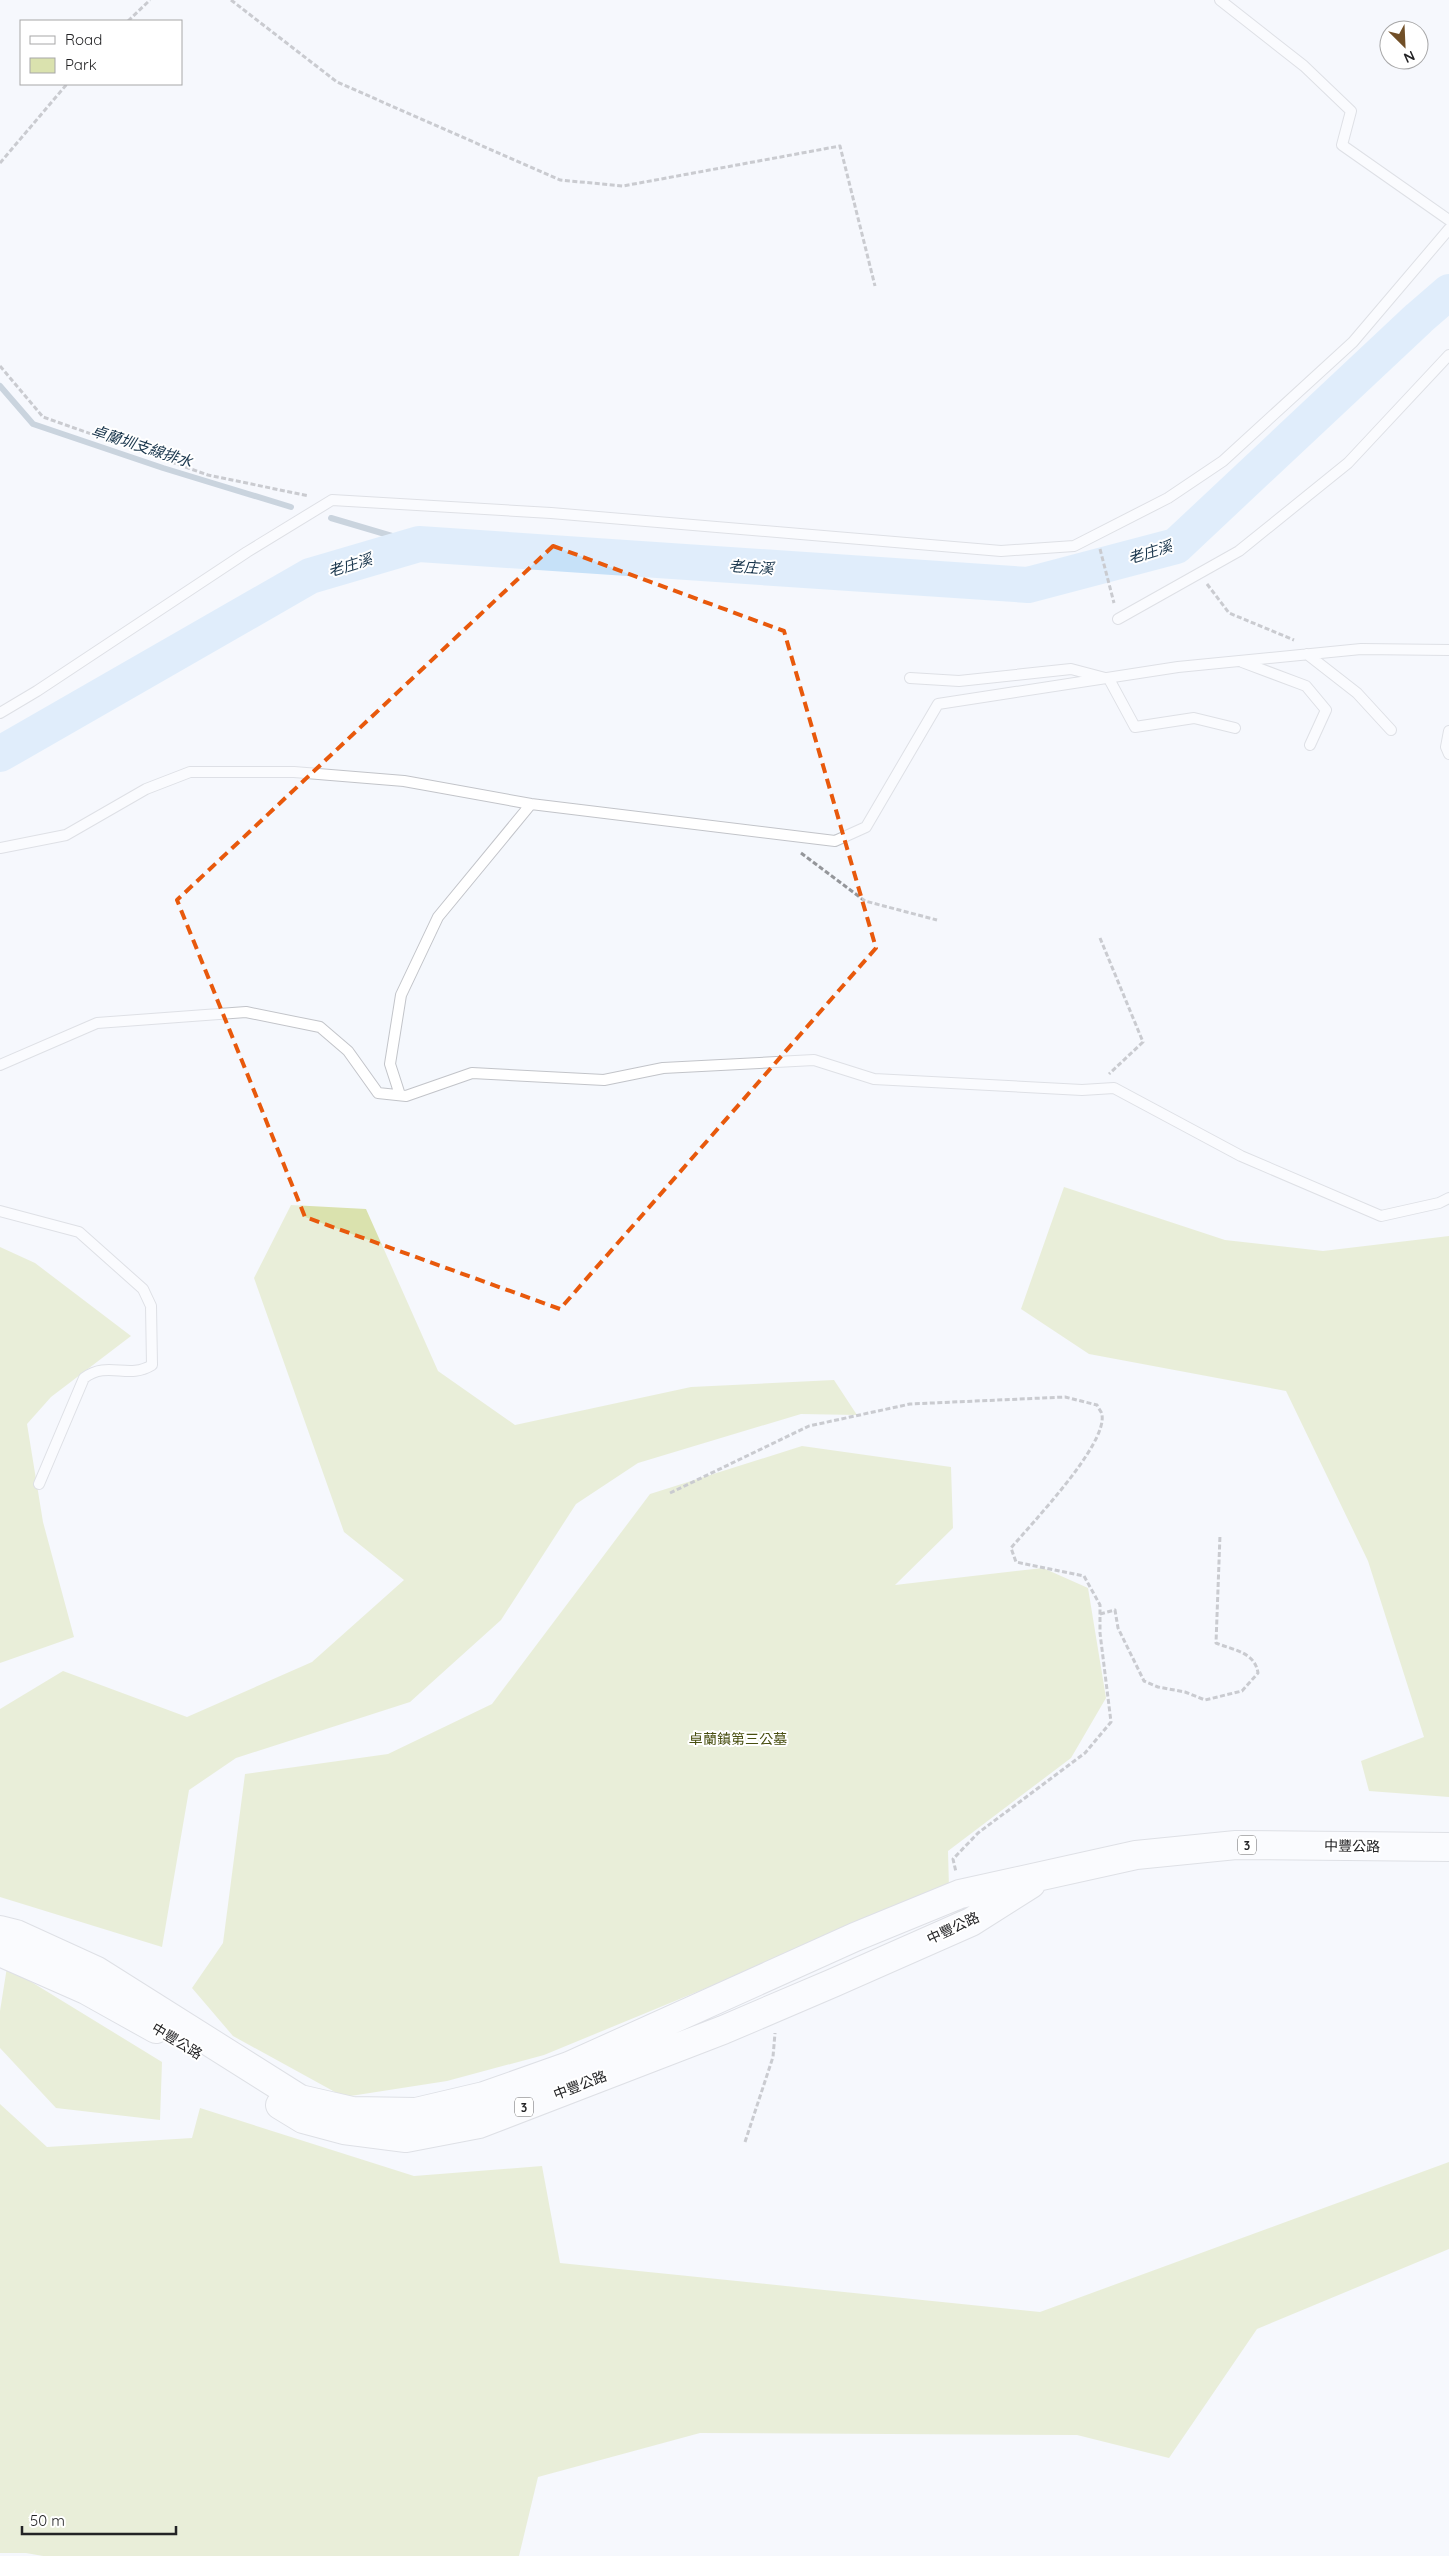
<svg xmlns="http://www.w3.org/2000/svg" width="1449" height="2556" font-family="Quicksand,'Noto Sans TC',sans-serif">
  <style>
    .green { fill: #dae2ae }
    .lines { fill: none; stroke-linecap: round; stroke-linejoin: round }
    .stream { stroke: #95a8b9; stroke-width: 6 }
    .river { stroke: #c6e1f8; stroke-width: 36 }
    .lane-casing { stroke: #c2c4c9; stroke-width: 12 }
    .primary-casing { stroke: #c2c4c9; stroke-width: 30 }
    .path { stroke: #94969a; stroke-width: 3; stroke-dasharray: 5 2.5; stroke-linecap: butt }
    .lane { stroke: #fff; stroke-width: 10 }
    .primary { stroke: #fff; stroke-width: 28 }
    .marked { fill: none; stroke: #e8590c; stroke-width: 4; stroke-dasharray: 10 6; stroke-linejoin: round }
    .labels { text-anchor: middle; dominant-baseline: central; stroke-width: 4; stroke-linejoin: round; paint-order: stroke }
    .shield { fill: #fff; stroke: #656566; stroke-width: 1 }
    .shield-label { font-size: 12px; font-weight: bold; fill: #232325 }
    .park-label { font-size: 14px; fill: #484e10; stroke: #fff }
    .street-label { font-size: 14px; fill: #232325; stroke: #fff }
    .water-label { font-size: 15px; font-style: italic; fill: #16334a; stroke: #fff }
  </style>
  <rect width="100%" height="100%" fill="#f5f8fd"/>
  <path class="green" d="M1064 1187 1225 1240 1323 1251 1449 1236V1797L1369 1791 1361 1761 1424 1737 1368 1561 1286 1391 1089 1354 1021 1309Z
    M291 1205 366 1209 438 1371 515 1425 691 1387 834 1380 857 1415 801 1414 638 1463 576 1504 501 1620 410 1702 236 1758 189 1790 162 1947 0 1897V1709L63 1671 187 1717 312 1662 404 1580 344 1532 254 1278Z
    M0 1247 35 1263 131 1336 51 1397 27 1424 43 1522 74 1637 0 1663Z
    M802 1446 951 1467 953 1528 895 1585 1043 1568 1088 1588 1106 1698 1071 1758 948 1851 949 1888 544 2055 447 2081 344 2097 233 2036 192 1988 223 1943 245 1774 388 1754 492 1704 650 1494Z
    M7 1967 162 2062 160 2120 56 2108 0 2048V2011Z
    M0 2104 47 2147 192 2138 200 2108 414 2176 542 2166 560 2263 1040 2312 1449 2162V2249L1257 2329 1169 2458 1077 2435 700 2433 538 2477 519 2556H43L26 2553H0Z"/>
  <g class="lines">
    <path class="stream" d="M0 386 33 424 163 468 291 507
      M331 518 419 544"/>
    <path class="river" d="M0 754 310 576 419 544 1028 585 1176 546 1419 318 1449 292"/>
    <g class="lane-casing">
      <path id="lane" d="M1220 0 1304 66 1351 111 1342 145 1449 220
        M1118 619 1239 551 1348 463 1449 355
        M1307 654 1357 693 1391 730
        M1242 662 1306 686 1326 710 1310 745
        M910 678 959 681 1071 669 1109 679 1135 727 1194 718 1235 728
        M0 713 37 691 247 552 332 500 551 513 1001 551 1074 546 1168 498 1223 461 1353 342 1449 229
        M1449 731 1446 747 1449 754
        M0 848 66 835 146 789 190 772H294L404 781 531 804 835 841 866 827 938 704 1178 667 1361 649 1449 650
        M0 1065 97 1023 246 1012 320 1027 348 1051 378 1093 406 1096 472 1073 604 1080 663 1068 814 1060 874 1079 1082 1090 1114 1088 1241 1156 1381 1216 1439 1203 1449 1198
        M400 1095 390 1064 401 995 438 917 531 804
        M0 1211 79 1232 143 1289 151 1306 152 1365C128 1380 108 1360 84 1378L39 1484"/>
    </g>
    <g class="primary-casing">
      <path id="primary" d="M0 1930 16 1934 97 1971 300 2099 352 2111 416 2112 484 2096 569 2066 855 1937 960 1894 1136 1855 1236 1845 1449 1847
        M0 1952 86 1990 156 2029
        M280 2105 303 2119 344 2130 406 2138 479 2124 723 2030 833 1983 971 1922 1031 1884"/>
    </g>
    <path class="path" d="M231 0 337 82 560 180 623 186 840 146 875 286
      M128 21 150 0
      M0 163 67 84
      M0 366 43 417 208 475 309 496
      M1100 549 1114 603
      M1207 584 1229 613 1294 640
      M801 853 865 901 937 920
      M1100 938 1143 1042 1109 1074
      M670 1493 809 1426 910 1404 1065 1397 1097 1405C1098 1408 1102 1412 1102 1415 1107 1445 1031 1524 1011 1548L1016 1562 1084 1576 1100 1605V1633L1111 1722 1085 1753 978 1833 953 1859 956 1872
      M1100 1614 1115 1610 1118 1628 1144 1681 1158 1687 1185 1692 1205 1700 1242 1691 1258 1673C1255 1652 1233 1650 1216 1643L1220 1535
      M745 2142 773 2057 775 2033"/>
    <use href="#lane" class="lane"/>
    <use href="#primary" class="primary"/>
  </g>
  <path d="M0 0H1449V2556H0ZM553 546 784 631 876 948 560 1309 305 1217 177 900Z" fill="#f5f8fd" fill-opacity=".55" fill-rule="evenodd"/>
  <path class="marked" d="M553 546 784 631 876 948 560 1309 305 1217 177 900Z"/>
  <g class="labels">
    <g class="shield">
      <rect x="1238" y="1835.5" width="18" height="19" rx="4"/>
      <rect x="515" y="2097.5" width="18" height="19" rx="4"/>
    </g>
    <g class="shield-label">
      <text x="1247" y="1845">3</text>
      <text x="524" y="2107">3</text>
    </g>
    <g class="park-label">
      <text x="738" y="1739">卓蘭鎮第三公墓</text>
    </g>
    <g class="street-label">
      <text transform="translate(1352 1846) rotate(1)">中豐公路</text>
      <text transform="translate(953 1928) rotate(-25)">中豐公路</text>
      <text transform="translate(177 2041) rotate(31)">中豐公路</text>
      <text transform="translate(580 2085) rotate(-21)">中豐公路</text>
    </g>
    <g class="water-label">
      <text transform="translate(142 446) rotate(18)">卓蘭圳支線排水</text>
      <text transform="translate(1150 552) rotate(-17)">老庄溪</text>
      <text transform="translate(350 565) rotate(-17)">老庄溪</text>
      <text transform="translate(751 567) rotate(4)">老庄溪</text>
    </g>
  </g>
  <rect x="20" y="20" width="162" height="65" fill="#ffffff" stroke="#a7a7a8"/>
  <rect x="30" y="36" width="25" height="8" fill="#ffffff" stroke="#a7a7a8"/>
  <text x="65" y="45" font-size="15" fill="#232325">Road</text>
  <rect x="30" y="58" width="25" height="15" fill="#dae2ae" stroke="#a7a7a8"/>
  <text x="65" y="70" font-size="15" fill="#232325">Park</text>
  <g transform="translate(1404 45) rotate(156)"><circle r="24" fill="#ffffff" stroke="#a7a7a8"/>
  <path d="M0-4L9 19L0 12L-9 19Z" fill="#714f27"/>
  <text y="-8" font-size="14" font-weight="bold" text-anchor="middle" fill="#232325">N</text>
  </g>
  <path d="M22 2526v8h154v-8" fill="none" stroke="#232325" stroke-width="2.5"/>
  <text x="30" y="2526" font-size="15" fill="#232325" stroke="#ffffff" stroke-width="4" paint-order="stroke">50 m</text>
</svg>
